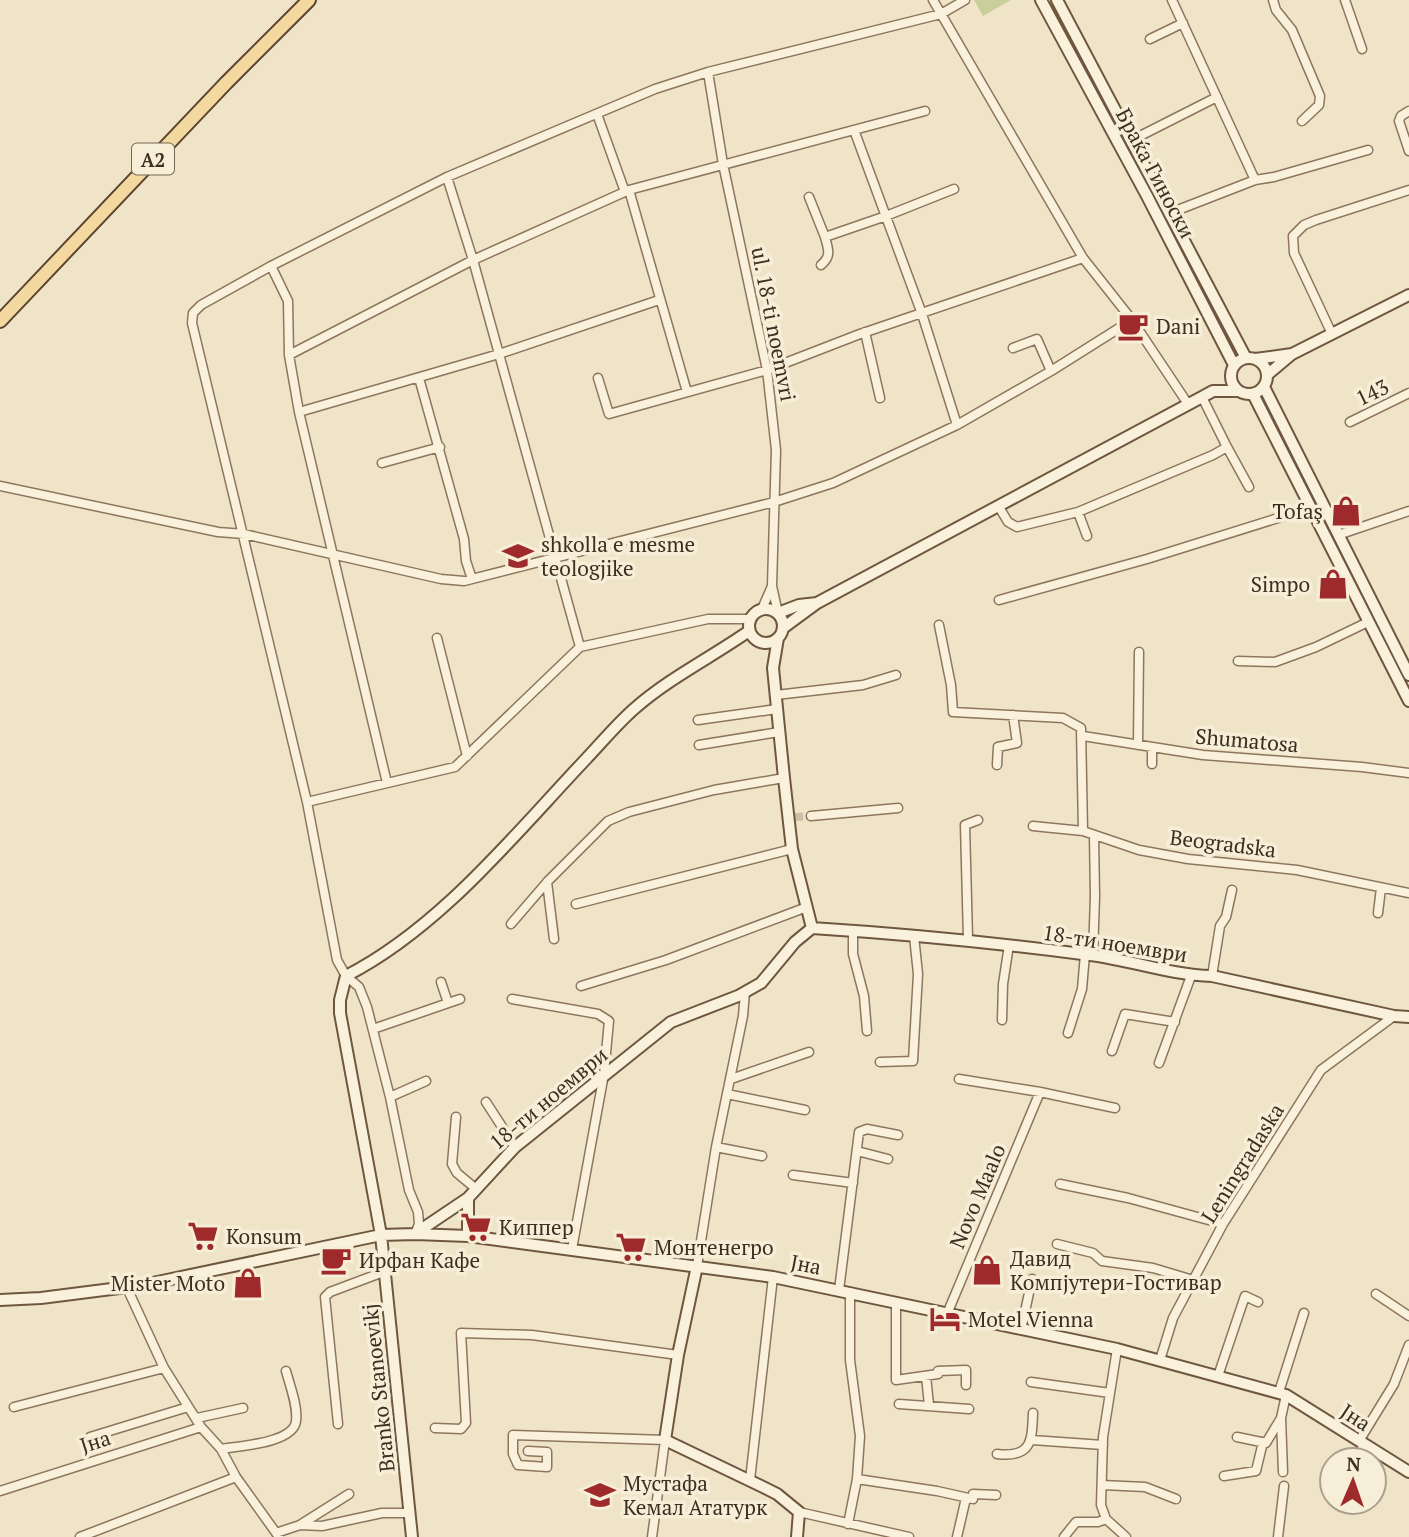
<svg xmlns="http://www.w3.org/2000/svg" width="1409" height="1537" font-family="'PT Serif',serif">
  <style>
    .green { fill: #c9cf9b }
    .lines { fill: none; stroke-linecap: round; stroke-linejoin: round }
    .street-tunnel { stroke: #ccc0a6; stroke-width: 8; stroke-dasharray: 8 4; stroke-linecap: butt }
    .street-casing { stroke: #8d765c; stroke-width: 11 }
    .secondary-casing { stroke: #6f573f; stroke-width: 14 }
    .primary-casing { stroke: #5b4430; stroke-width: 16 }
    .street { stroke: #faf1dc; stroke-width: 8 }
    .secondary { stroke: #faf1dc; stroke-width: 10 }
    .primary { stroke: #f3d9a0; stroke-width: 12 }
    .labels { text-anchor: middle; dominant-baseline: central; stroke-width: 7; stroke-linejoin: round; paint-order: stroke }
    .shield { fill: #f7eed8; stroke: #756857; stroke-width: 2 }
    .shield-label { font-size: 19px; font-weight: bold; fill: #3d2e20 }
    .street-label { font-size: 21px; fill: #3d2e20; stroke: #f7eed8 }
    .poi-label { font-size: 21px; fill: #3d2e20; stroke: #f7eed8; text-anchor: start }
  </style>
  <rect width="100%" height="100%" fill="#f0e4c8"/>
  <path class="green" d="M974 0H1011L983 16Z"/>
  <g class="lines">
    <path class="street-tunnel" d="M795 817 811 816"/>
    <g class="street-casing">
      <path id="street" d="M933 0 1083 258 1132 320 1188 404
        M1172 0 1255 180
        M1273 0 1276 10 1292 30 1320 96 1319 105 1302 121
        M1345 0 1362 49
        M1150 39 1183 23
        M708 72 723 164 767 370 776 450 772 586 778 613
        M1409 111 1401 116 1399 121 1409 151
        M597 114 625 192
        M854 130 922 314 957 425
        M1132 140 1217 97
        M447 177 473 260 580 647
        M629 190 687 392
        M809 197 825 237
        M1170 213 1255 180 1274 177 1368 150
        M821 265C832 256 828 249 825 237L886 216 954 189
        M271 266 288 301 289 355 299 412 387 783
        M865 332 880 398
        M1332 334 1294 253 1293 236 1304 225 1316 220 1409 190
        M1013 348 1037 339 1051 371
        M289 355 473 260 629 190 925 111
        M419 378 464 539 466 561 472 579
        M598 378 609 414 767 370 860 334 1083 258
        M1202 397 1227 447
        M299 412 499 354 659 300
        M1350 422 1409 393
        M382 463 440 447
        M0 486 218 532 244 534 441 579 464 581 774 502 833 483 957 425 1051 371 1132 320
        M999 507 1008 522 1017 527 1078 512 1213 455 1227 447 1249 487
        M1078 512 1087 536
        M1338 535 1409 511
        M999 600 1147 559 1310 508
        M762 609 772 586
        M939 625 951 685 953 712 1063 718 1081 728 1083 831
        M437 638 467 756
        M1238 661 1275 662 1316 647 1368 622
        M776 695 863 685 896 675
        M698 720 777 709
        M1083 736 1203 755 1362 767 1409 773
        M699 745 779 732
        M1138 745 1139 652
        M1152 764V748
        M997 765 998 747 1017 743 1013 715
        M307 802 455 767 580 647 708 619H750
        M811 816 898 808
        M1033 826 1083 831 1139 850 1188 859 1297 870 1409 893
        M547 882 554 939
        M576 904 792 849
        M1378 913 1381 888
        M511 924 548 881 608 821 629 812 714 790 784 778
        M853 931V954L864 996 867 1031
        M968 939 965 825 978 820
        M1093 955 1095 896 1094 836
        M1212 976 1220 926 1226 917 1232 890
        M441 982 448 1003
        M581 986 666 960 807 907
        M512 999 598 1014 609 1021 604 1074 572 1249
        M1002 1020 1003 984 1009 945
        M373 1029 460 999
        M1068 1033 1082 989 1085 954
        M1112 1051 1125 1014 1175 1022
        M880 1062 913 1061 918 974 914 936
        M1159 1063 1191 976
        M731 1079 809 1052
        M959 1079 1040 1092 1115 1108
        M727 1094 805 1110
        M390 1097 426 1081
        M486 1102 515 1147
        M456 1117 452 1164 457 1173 475 1188
        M716 1147 762 1156
        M857 1151 888 1159
        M793 1175 853 1183
        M1060 1184 1128 1198 1223 1224
        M415 1234 419 1224 418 1212 409 1190 390 1097 367 1007 359 987 346 976 337 960 307 802 192 323 193 313 201 305 271 266 447 177 655 89 708 72 941 14 965 0
        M1057 1244 1093 1253 1102 1261 1153 1268 1193 1280
        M697 1266 716 1147 743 1016 745 992
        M127 1288 164 1368 201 1427 221 1449 236 1477 279 1537
        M839 1290 859 1132 867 1129 898 1135
        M1376 1294 1409 1316
        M896 1303V1380L938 1374V1371L966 1370V1385
        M947 1314 1040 1092
        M1021 1330 1032 1279
        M1117 1349 1103 1437 1101 1505 1106 1519 1126 1537
        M1160 1360 1173 1318 1223 1224 1321 1070 1394 1016
        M926 1376 929 1405
        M1218 1376 1245 1296 1258 1302
        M1031 1382 1110 1393
        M1279 1392 1304 1313
        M899 1404 969 1409
        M14 1407 164 1368
        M197 1418 243 1408
        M338 1424 325 1297 330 1292 386 1271
        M435 1428 461 1429 466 1423 461 1333 532 1335 678 1355
        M90 1437 188 1407
        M1237 1437 1266 1443 1281 1418
        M1032 1440 1103 1445
        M1359 1441 1394 1384 1409 1345
        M221 1449C239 1446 294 1443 296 1421 298 1406 290 1386 286 1371
        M528 1451 547 1452V1467L518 1465 513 1454V1435L665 1440 652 1537
        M997 1454C1031 1458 1032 1442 1033 1413
        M1355 1460 1364 1445
        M1283 1472 1281 1418 1286 1395
        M1224 1476 1256 1471 1263 1442
        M857 1479 937 1491 973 1499V1494L996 1495
        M750 1480 773 1277
        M1102 1485 1145 1487 1176 1499
        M0 1491 201 1427
        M799 1512 909 1537
        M848 1524 857 1479 860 1436 850 1360V1292
        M300 1525 349 1494
        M276 1533 300 1525 322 1526 382 1513H410
        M80 1537 236 1477
        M957 1537 966 1498
        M1064 1537 1076 1522H1098L1106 1519
        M1278 1537 1284 1486"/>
    </g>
    <g class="secondary-casing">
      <path id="secondary" d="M1041 0 1147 196 1234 365
        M1057 0 1246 358
        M1231 376a18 18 0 1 1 36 0a18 18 0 1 1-36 0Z
        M1255 359 1292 354
        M1267 375 1292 354 1409 295
        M1264 387 1409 675
        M1253 394 1409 701
        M749 626a17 17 0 1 1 34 0a17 17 0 1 1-34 0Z
        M778 613 799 605 817 603
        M783 628 817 603 1202 397 1213 391H1237
        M778 638 773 668 784 778 792 849 812 928
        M416 1233 468 1198 515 1147 671 1022 738 996 761 983 795 942 812 928C906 934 998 943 1090 955 1131 960 1170 975 1212 976L1394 1016 1409 1017
        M468 1236V1198
        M697 1266 678 1355 665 1440 761 1486 777 1494 799 1512 797 1537
        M0 1300 41 1298 143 1285 381 1235 415 1234 468 1236 773 1277 1117 1349 1286 1395 1409 1472
        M412 1537 381 1235 340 1013V1000L346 976C440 928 514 835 586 759 602 742 617 724 634 709 669 678 712 657 749 631"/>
    </g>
    <g class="primary-casing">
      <path id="primary" d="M0 321 226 83 309 0"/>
    </g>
    <use href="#street" class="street"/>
    <use href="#secondary" class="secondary"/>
    <use href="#primary" class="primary"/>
  </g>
  <defs>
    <g id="cafe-bare" transform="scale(2.415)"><path d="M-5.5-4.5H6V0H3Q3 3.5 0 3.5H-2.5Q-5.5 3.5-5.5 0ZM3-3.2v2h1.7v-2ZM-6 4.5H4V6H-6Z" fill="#9e2a2b" stroke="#f7eed8" stroke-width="2.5" paint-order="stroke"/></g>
    <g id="shop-bare" transform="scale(2.415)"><path d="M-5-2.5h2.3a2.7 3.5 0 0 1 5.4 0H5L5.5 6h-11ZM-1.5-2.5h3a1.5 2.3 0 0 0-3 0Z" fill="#9e2a2b" stroke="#f7eed8" stroke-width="2.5" paint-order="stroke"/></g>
    <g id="school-bare" transform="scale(2.415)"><path d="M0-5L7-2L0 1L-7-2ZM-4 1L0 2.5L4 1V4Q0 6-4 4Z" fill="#9e2a2b" stroke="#f7eed8" stroke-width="2.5" paint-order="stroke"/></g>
    <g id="supermarket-bare" transform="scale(2.415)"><path d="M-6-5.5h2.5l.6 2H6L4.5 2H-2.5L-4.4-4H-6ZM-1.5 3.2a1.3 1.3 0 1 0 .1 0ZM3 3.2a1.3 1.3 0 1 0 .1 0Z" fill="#9e2a2b" stroke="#f7eed8" stroke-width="2.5" paint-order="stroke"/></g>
    <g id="hotel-bare" transform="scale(2.415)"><path d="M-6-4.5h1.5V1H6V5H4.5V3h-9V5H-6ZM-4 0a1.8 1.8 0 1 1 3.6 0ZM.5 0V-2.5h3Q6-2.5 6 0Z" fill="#9e2a2b" stroke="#f7eed8" stroke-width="2.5" paint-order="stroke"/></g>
  </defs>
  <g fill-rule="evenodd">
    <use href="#cafe-bare" x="1133" y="326"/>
    <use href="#shop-bare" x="1346" y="511"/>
    <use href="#school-bare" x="518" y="556"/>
    <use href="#shop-bare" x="1333" y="584"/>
    <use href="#supermarket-bare" x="476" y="1227"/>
    <use href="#supermarket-bare" x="203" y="1236"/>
    <use href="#supermarket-bare" x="631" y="1247"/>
    <use href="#cafe-bare" x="336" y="1260"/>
    <use href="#shop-bare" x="987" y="1270"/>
    <use href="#shop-bare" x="248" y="1283"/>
    <use href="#hotel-bare" x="945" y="1319"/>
    <use href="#school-bare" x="600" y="1495"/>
  </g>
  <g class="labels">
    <rect class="shield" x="132" y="143.5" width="42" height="31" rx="5"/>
    <g class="shield-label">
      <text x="153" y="159">A2</text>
    </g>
    <g class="street-label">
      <text transform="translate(1156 173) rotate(62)">Браќа Гиноски</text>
      <text transform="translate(774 324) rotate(79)">ul. 18-ti noemvri</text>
      <text transform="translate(1372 392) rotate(-26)">143</text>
      <text transform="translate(1247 740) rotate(5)">Shumatosa</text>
      <text transform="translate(1223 843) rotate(7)">Beogradska</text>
      <text transform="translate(1115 943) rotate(9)">18-ти ноември</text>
      <text transform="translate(548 1098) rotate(-40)">18-ти ноември</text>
      <text transform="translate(1242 1163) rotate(-58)">Leningradaska</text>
      <text transform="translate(977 1196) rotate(-67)">Novo Maalo</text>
      <text transform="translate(806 1264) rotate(11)">Јна</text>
      <text transform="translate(378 1388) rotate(-96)">Branko Stanoevikj</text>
      <text transform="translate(1356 1417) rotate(33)">Јна</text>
      <text transform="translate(95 1441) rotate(-18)">Јна</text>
    </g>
    <g class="poi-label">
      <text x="1156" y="326">Dani</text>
      <text x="1323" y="511" text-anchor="end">Tofaş</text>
      <text x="541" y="544">shkolla e mesme<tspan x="541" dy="24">teologjike</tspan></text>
      <text x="1310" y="584" text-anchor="end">Simpo</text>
      <text x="499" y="1227">Киппер</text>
      <text x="226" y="1236">Konsum</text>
      <text x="654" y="1247">Монтенегро</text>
      <text x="1010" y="1258">Давид<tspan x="1010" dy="24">Компјутери-Гостивар</tspan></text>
      <text x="359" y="1260">Ирфан Кафе</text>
      <text x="225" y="1283" text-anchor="end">Mister Moto</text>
      <text x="968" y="1319">Motel Vienna</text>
      <text x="623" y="1483">Мустафа<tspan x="623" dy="24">Кемал Ататурк</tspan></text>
    </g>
  </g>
  <g transform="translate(1353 1481) rotate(2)"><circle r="33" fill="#f7eed8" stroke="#ada18e" stroke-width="2"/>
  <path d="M0-5L12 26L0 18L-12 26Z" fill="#9e2a2b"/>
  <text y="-10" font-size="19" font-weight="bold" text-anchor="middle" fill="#3d2e20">N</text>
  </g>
</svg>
